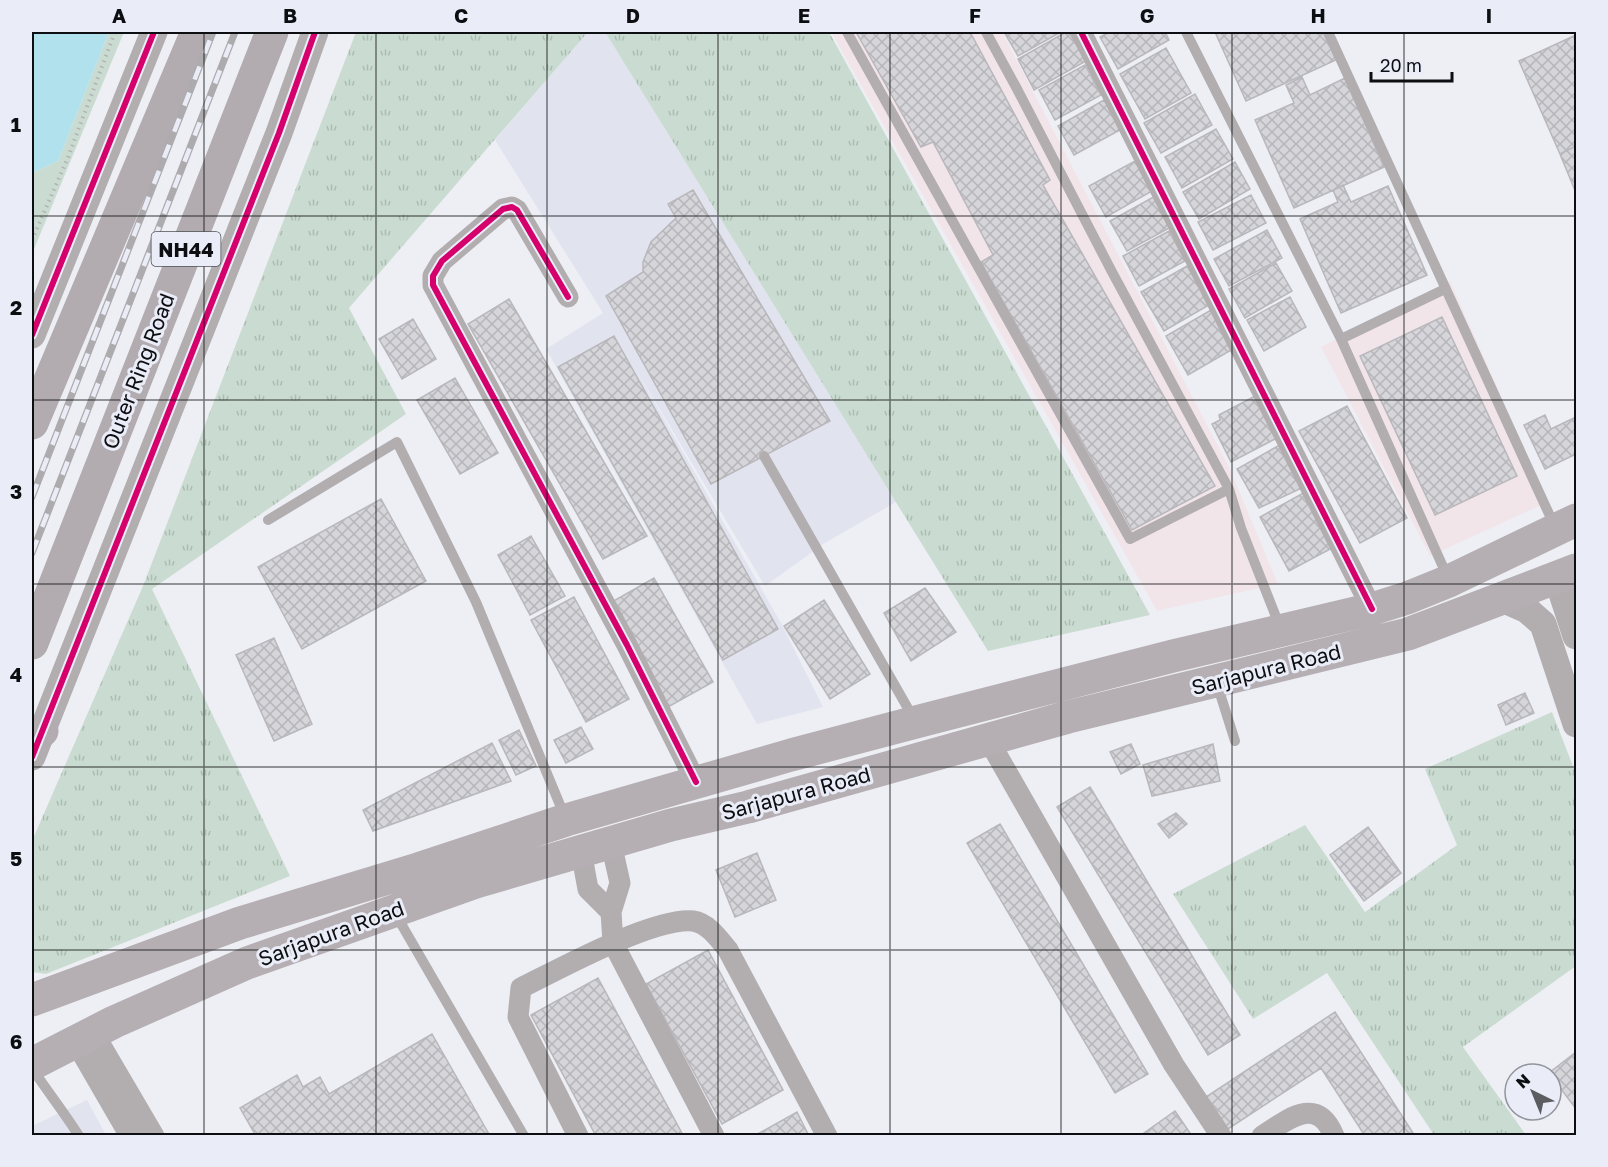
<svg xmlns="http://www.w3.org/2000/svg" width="1608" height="1167" font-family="'Golos Text',sans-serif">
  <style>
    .commercial { fill: #f2e5ea }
    .built { fill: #e1e4ef }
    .grass { fill: url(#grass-tufts) }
    .park { fill: #cadcd1 }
    .water { fill: #b2e1ee }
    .building { fill: url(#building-cross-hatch); stroke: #b8b7bb; stroke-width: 1.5 }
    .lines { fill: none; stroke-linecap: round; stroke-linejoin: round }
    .path { stroke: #b4b2b4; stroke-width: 4; stroke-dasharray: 1.5 4.5; stroke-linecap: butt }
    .service { stroke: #b2adaf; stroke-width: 10 }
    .minor { stroke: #b2adaf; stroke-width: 21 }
    .tertiary { stroke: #b2adaf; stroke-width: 27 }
    .primary { stroke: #b5afb3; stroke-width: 33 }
    .trunk { stroke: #b2acb0; stroke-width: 33 }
    .rail-casing { stroke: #adabae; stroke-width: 7 }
    .rail { stroke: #eaedf8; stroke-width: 4.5; stroke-dasharray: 14; stroke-linecap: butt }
    .cycleway-casing { stroke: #eaedf8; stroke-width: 10 }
    .cycleway { stroke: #d6006c; stroke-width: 6 }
    .grid { fill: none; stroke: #0d0e11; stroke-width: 1.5; stroke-opacity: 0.55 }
    .labels { text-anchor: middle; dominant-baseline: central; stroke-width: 6; stroke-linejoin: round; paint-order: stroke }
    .shield { fill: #eaedf8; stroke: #4f5156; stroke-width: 1.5 }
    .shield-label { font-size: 20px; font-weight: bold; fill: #0d0e11 }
    .street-label { font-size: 21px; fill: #0d0e11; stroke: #eaedf8 }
    .neatline { fill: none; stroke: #0d0e11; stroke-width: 2 }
    .grid-label { font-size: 20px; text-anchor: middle; font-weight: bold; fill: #0d0e11 }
  </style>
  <defs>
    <pattern id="grass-tufts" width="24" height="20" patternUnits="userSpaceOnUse" patternTransform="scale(1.5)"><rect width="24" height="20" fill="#cadcd1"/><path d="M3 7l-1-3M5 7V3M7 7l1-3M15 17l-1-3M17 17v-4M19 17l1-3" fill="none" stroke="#acbcb2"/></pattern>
    <pattern id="building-cross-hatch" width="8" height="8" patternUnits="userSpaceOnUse" patternTransform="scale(1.5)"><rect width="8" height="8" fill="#d6d5da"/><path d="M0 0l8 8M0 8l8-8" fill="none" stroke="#b6b6ba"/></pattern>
  </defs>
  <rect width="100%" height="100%" fill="#eeeff4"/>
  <path class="commercial" d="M831 32H1002L1230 469 1278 584 1157 611Z
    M1450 281 1548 502 1430 556 1321 347Z"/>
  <path class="built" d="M588 32H605L896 502 825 543 765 586 631 361 781 623 823 707 757 724 546 349 603 313 495 140Z
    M87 1100 106 1135 32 1136V1126Z"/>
  <path class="grass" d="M356 32H588L349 308 406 414 152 589 290 876 46 974 32 972V841L143 586Z
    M605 32H829L1150 615 988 651Z
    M1552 712 1576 774V966L1463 1047 1526 1135H1434L1327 973 1253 1019 1173 894 1305 825 1365 912 1457 845 1425 769Z"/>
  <path class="park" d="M109 32H124L32 254V173L58 161Z"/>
  <path class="water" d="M32 32H109L58 161 32 173Z"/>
  <path class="building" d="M856 32H970L1050 180 1043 185 1215 486 1132 530 981 262 993 255 933 142 921 147Z
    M1004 32H1061L1018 56Z
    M1066 32H1069L1086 61 1034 90 1018 59Z
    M1109 32H1165L1169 40 1118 69 1100 37Z
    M1215 32H1323L1336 60 1246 101Z
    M1576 35V146L1560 154 1519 61Z
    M1166 48 1191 93 1145 119 1120 74Z
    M1085 65 1101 95 1055 120 1039 90Z
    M1302 77 1310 95 1345 78 1384 167 1294 208 1255 120 1294 103 1286 85Z
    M1195 94 1212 125 1161 153 1144 123Z
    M1104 100 1120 130 1074 155 1058 126Z
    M1216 129 1233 159 1182 188 1165 157Z
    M1576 146V193L1560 154Z
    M1135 161 1152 191 1106 217 1089 186Z
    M1235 162 1250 189 1199 219 1183 192Z
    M1343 185 1351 202 1388 186 1427 275 1341 313 1300 219 1338 202 1333 190Z
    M693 190 830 421 711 484 606 296 643 272V262L651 242 676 218 668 204Z
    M1157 195 1173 226 1127 251 1110 221Z
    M1251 195 1266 223 1213 250 1198 222Z
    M1267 230 1282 258 1229 286 1214 259Z
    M1169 231 1185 261 1139 286 1123 256Z
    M1276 263 1292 291 1245 318 1229 289Z
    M1187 266 1209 305 1164 331 1141 292Z
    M1290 297 1306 327 1264 351 1247 320Z
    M509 299 647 536 603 559 468 324Z
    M1211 310 1233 349 1188 375 1166 336Z
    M1442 317 1517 476 1435 515 1360 356Z
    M413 319 436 359 402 379 379 339Z
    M614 336 778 629 723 660 558 367Z
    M455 378 498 453 460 474 417 400Z
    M1255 396 1277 438 1231 462 1212 424 1220 420 1219 415Z
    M1347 406 1407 518 1360 543 1299 431Z
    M1545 415 1551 429 1576 417V454L1545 469 1524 425Z
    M1285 442 1306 486 1259 508 1237 469Z
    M1307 491 1336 546 1289 571 1260 517Z
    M381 499 426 581 302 649 258 567Z
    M531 536 565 596 530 615 498 555Z
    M654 578 713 682 668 707 610 603Z
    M925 588 956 632 911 661 884 613Z
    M574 597 629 699 586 722 531 620Z
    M824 600 870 674 830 699 784 626Z
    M274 638 312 724 274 741 236 655Z
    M1525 693 1534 713 1506 725 1498 705Z
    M581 727 593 749 566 763 554 740Z
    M519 730 536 766 516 775 499 740Z
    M492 743 511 781 373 831 363 810Z
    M1131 744 1140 764 1121 774 1110 752Z
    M1213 744 1220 781 1152 796 1143 765Z
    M1090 787 1240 1035 1208 1055 1057 807Z
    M1176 813 1187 824 1169 838 1158 824Z
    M1000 824 1148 1074 1115 1093 967 843Z
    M1368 827 1401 873 1364 901 1330 855Z
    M757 853 776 900 735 917 716 870Z
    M708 950 783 1090 722 1124 646 984Z
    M598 978 683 1135 682 1136H596L531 1015Z
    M1335 1012 1415 1136H1365L1321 1068 1228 1129 1206 1097Z
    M432 1034 490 1136H256L240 1108 297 1075 303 1087 320 1077 329 1094Z
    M1576 1052V1109L1549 1073Z
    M1175 1111 1192 1136H1146L1144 1133Z
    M797 1112 809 1136H754Z"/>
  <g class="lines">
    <path class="path" d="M32 240 67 160 115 32"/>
    <path class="service" d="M847 32 1130 539 1229 489
      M986 32 1016 87 1111 270 1229 489 1241 528 1280 627
      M1186 32 1341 339 1448 578
      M1328 32 1555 527
      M1341 339 1445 289
      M764 456 914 719
      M268 520 397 442 476 602 565 817
      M1217 684 1235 741
      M396 915 524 1136
      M32 1068C47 1091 64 1112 79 1136"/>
    <path class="minor" d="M1081 32 1372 609
      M568 297 517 210 512 207 503 209 442 261 433 276V285L627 645 696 782
      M989 741 1174 1065 1221 1136
      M611 843 620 883 611 912 613 943 714 1136
      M581 851 588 889 611 912
      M93 1032 154 1136
      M75 1041 130 1136
      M578 1136 518 1017 521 988C559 969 654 917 693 921 708 923 719 939 728 950L827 1136
      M1262 1136C1287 1120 1317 1094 1334 1136"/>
    <path class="tertiary" d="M32 335 154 32
      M1557 578 1576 636
      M1502 599 1527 610 1543 624 1576 724
      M32 757 279 133 315 32"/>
    <path class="primary" d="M32 1000 240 923 418 869 566 820 791 755 916 722 1173 656 1372 609 1407 598 1449 581 1576 520
      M32 1064 114 1022 247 963 476 882 671 825 748 807 1068 717 1408 634 1576 570"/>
    <path class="trunk" d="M32 423 197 32
      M32 643 272 32
      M32 738 42 731"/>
    <g class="rail-casing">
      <path id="rail" d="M32 497 213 32
        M32 553 235 32"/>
    </g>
    <use href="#rail" class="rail"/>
    <g class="cycleway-casing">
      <path id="cycleway" d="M1081 32 1372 609
        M568 297 517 210 512 207 503 209 442 261 433 276V285L627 645 696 782
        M32 335 154 32
        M32 757 279 133 315 32"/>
    </g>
    <use href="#cycleway" class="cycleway"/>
  </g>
  <path class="grid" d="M204 32V1136M376 32V1136M547 32V1136M718 32V1136M890 32V1136M1061 32V1136M1232 32V1136M1404 32V1136M32 216H1576M32 400H1576M32 584H1576M32 767H1576M32 950H1576"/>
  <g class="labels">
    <rect class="shield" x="151.5" y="232" width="69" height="34" rx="4.5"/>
    <g class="shield-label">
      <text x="186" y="249">NH44</text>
    </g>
    <g class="street-label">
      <text transform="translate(138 371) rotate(-69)">Outer Ring Road</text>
      <text transform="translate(1266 669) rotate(-14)">Sarjapura Road</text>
      <text transform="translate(796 793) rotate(-15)">Sarjapura Road</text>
      <text transform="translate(331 933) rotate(-20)">Sarjapura Road</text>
    </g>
  </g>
  <rect width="1608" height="1167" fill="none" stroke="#eaedf8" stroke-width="66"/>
  <g transform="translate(1533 1092) rotate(317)"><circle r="28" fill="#eaedf8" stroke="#92949c" stroke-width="1.5"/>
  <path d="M0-4.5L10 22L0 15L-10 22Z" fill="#5c5d60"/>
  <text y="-9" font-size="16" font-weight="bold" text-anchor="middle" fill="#0d0e11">N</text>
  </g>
  <path d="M1371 72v9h81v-9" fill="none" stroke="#0d0e11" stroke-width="3"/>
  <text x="1380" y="72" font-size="18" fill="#0d0e11" stroke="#eaedf8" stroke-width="4.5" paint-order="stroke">20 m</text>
  <rect x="33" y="33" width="1542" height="1101" class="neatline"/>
  <g class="grid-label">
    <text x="119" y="23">A</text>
    <text x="290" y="23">B</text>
    <text x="461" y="23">C</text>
    <text x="633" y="23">D</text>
    <text x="804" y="23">E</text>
    <text x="975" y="23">F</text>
    <text x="1147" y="23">G</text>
    <text x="1318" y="23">H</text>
    <text x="1489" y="23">I</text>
    <text x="16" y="132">1</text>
    <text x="16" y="315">2</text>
    <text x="16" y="499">3</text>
    <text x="16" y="682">4</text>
    <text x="16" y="866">5</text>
    <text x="16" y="1049">6</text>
  </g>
</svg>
